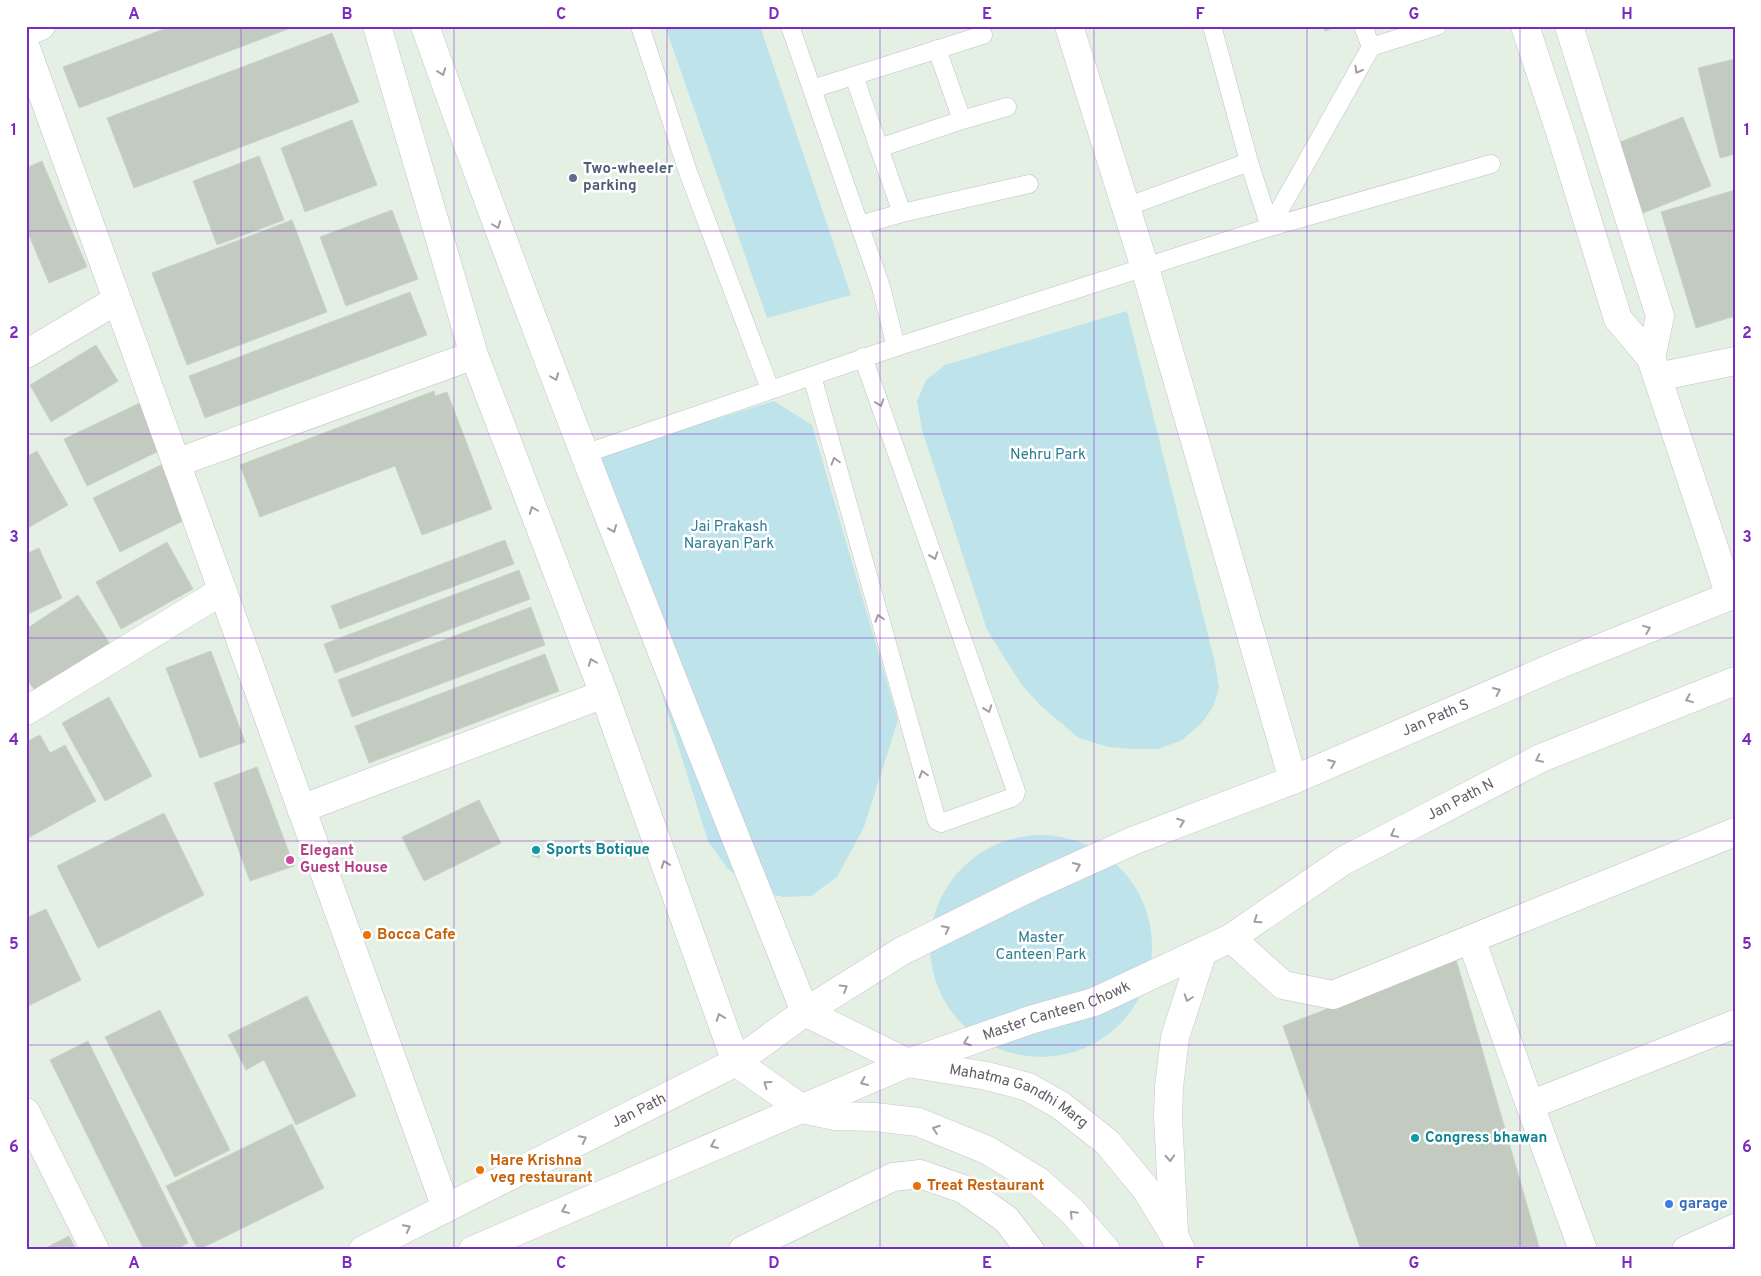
<svg xmlns="http://www.w3.org/2000/svg" width="1761" height="1276" font-family="Overpass,sans-serif">
  <style>
    .green { fill: #bee3ea }
    .building { fill: #c3cbc1; stroke: #c5d6c2 }
    .lines { fill: none; stroke-linecap: round; stroke-linejoin: round }
    .lane-casing { stroke: #c5bec7; stroke-width: 19 }
    .street-casing { stroke: #c5bec7; stroke-width: 29 }
    .secondary-casing { stroke: #ccc4ce; stroke-width: 29 }
    .lane { stroke: #fff; stroke-width: 18 }
    .street { stroke: #fff; stroke-width: 28 }
    .secondary { stroke: #fff; stroke-width: 28 }
    .oneway { stroke: #a29da4 }
    .grid { fill: none; stroke: #7b2cbf; stroke-width: 1; stroke-opacity: 0.55 }
    .service-dot { fill: #5c6f8a; stroke: #fff; stroke-width: 2 }
    .culture-dot { fill: #0f9aa8; stroke: #fff; stroke-width: 2 }
    .hotel-dot { fill: #d1479c; stroke: #fff; stroke-width: 2 }
    .food-dot { fill: #e8710a; stroke: #fff; stroke-width: 2 }
    .shop-dot { fill: #3f7fe0; stroke: #fff; stroke-width: 2 }
    .labels { text-anchor: middle; dominant-baseline: central; stroke-width: 5; stroke-linejoin: round; paint-order: stroke }
    .service-label { font-size: 15px; font-weight: bold; fill: #4e5e75; stroke: #fff; text-anchor: start }
    .park-label { font-size: 15px; fill: #2e7d93; stroke: #fff }
    .street-label { font-size: 15px; fill: #645c67; stroke: #fff }
    .culture-label { font-size: 15px; font-weight: bold; fill: #0d838f; stroke: #fff; text-anchor: start }
    .hotel-label { font-size: 15px; font-weight: bold; fill: #b23c85; stroke: #fff; text-anchor: start }
    .food-label { font-size: 15px; font-weight: bold; fill: #c56008; stroke: #fff; text-anchor: start }
    .shop-label { font-size: 15px; font-weight: bold; fill: #366cbe; stroke: #fff; text-anchor: start }
    .neatline { fill: none; stroke: #7b2cbf; stroke-width: 2 }
    .grid-label { font-size: 16px; text-anchor: middle; font-weight: bold; fill: #7b2cbf }
  </style>
  <rect width="100%" height="100%" fill="#e5f0e4"/>
  <path class="green" d="M665 26H760L851 295 767 318Z
    M1127 311 1215 663 1219 688 1213 707 1201 724 1182 740 1158 749H1132L1108 747 1079 738 1041 706 1021 684 987 630 922 430 917 401 926 380 945 365Z
    M774 401 812 425 898 720 864 827 837 877 811 896 783 897 754 890 727 868 708 841 588 459Z
    M930 946a111 111 0 1 1 222 0a111 111 0 1 1-222 0Z"/>
  <path class="building" d="M172 26H296L79 108 63 67Z
    M1323 26H1340L1325 31Z
    M332 33 359 102 134 188 107 118Z
    M1735 59V154L1720 158 1698 68Z
    M1683 117 1711 186 1643 213 1615 144Z
    M352 120 377 185 305 212 281 148Z
    M259 156 284 220 217 245 193 181Z
    M42 161 87 267 49 283 26 228V168Z
    M1735 190V316L1696 328 1661 212Z
    M392 210 418 279 346 306 320 237Z
    M292 220 327 312 187 365 152 273Z
    M410 292 427 335 205 418 189 376Z
    M96 345 118 381 51 422 30 385Z
    M434 391 435 396 447 392 492 509 422 535 395 466 260 517 240 465Z
    M142 402 165 448 87 486 64 439Z
    M37 451 68 505 26 529V457Z
    M163 464 189 518 120 552 93 498Z
    M505 540 514 564 340 629 331 606Z
    M167 542 193 589 121 629 96 582Z
    M39 548 62 598 26 615V554Z
    M519 570 530 599 335 673 324 644Z
    M78 595 110 644 36 692 26 678V629Z
    M531 607 545 645 352 717 338 680Z
    M211 651 245 742 200 758 166 668Z
    M545 654 559 691 369 763 355 726Z
    M109 697 152 776 105 801 62 723Z
    M40 735 50 753 65 745 96 801 28 838 26 834V767L29 766 26 762V742Z
    M257 767 294 866 250 881 214 783Z
    M479 800 501 843 424 881 402 837Z
    M164 813 204 895 98 948 57 866Z
    M536 845 540 858 532 856Z
    M46 909 81 980 26 1007V918Z
    M1456 959 1540 1250H1361L1283 1026Z
    M307 996 356 1096 296 1125 264 1060 246 1070 228 1035Z
    M160 1010 230 1150 175 1177 105 1037Z
    M88 1041 188 1243 175 1250H144L50 1060Z
    M292 1124 324 1188 198 1250 166 1186Z
    M69 1236 76 1250H42Z"/>
  <g class="lines">
    <g class="lane-casing">
      <path id="lane" d="M640 26 688 172 770 389
        M790 26 881 287 896 347
        M1371 47 1437 26
        M854 76 879 148 962 120 937 49
        M812 89 983 35
        M962 120 1007 107
        M879 148 902 213
        M1249 162 1270 227
        M1126 207 1249 162 1212 26
        M860 225 902 213 1029 184
        M1270 227 1371 47 1363 26
        M812 376 936 818 937 821 941 823 1011 798 1015 795 1016 791 863 357
        M584 454 896 347 1270 227 1491 164"/>
    </g>
    <g class="street-casing">
      <path id="street" d="M377 26 474 355 604 694 736 1062
        M425 26C543 358 675 685 805 1012
        M1069 26 1145 268 1293 780
        M1525 26 1562 138 1618 319 1651 358 1730 596
        M1569 26 1660 316 1651 358
        M26 32 41 26
        M26 48 446 1208
        M26 354 117 300
        M1657 377 1735 361
        M176 463 474 355
        M26 711 222 591
        M301 809 604 694
        M1231 938 1283 985 1333 995 1735 832
        M1471 939 1530 1105
        M26 1112 95 1250
        M743 1250 893 1177 920 1174 963 1189 1006 1219 1030 1250
        M1583 1250 1530 1105 1735 1024
        M1686 1250 1735 1228"/>
    </g>
    <g class="secondary-casing">
      <g id="secondary">
        <path id="s1" d="M805 1012 908 1063 987 1076 1028 1087 1060 1105 1107 1142 1145 1188 1174 1235 1181 1250"/>
        <path d="M736 1062 802 1109 835 1116 875 1117 918 1122 987 1150 1038 1181 1072 1211 1106 1250"/>
        <path d="M1174 1232 1168 1117 1169 1087 1175 1037 1203 951"/>
        <path id="s2" d="M363 1250 736 1062 805 1012 902 951 1033 886 1135 840 1293 780 1558 665 1735 594"/>
        <path id="s3" d="M473 1250 908 1063 1030 1020 1094 1002 1231 938 1343 861 1541 758 1735 681"/>
      </g>
    </g>
    <use href="#lane" class="lane"/>
    <use href="#street" class="street"/>
    <use href="#secondary" class="secondary"/>
  </g>
  <defs><path id="oneway-chevron" d="M-2-3.5L2.5 0L-2 3.5" fill="none" stroke-width="1.6" stroke-linecap="round" stroke-linejoin="round" transform="scale(1.25)"/></defs>
  <g class="oneway">
    <use href="#oneway-chevron" transform="translate(1358 70) rotate(119)"/>
    <use href="#oneway-chevron" transform="translate(442 72) rotate(70)"/>
    <use href="#oneway-chevron" transform="translate(497 225) rotate(69)"/>
    <use href="#oneway-chevron" transform="translate(555 377) rotate(69)"/>
    <use href="#oneway-chevron" transform="translate(880 403) rotate(71)"/>
    <use href="#oneway-chevron" transform="translate(835 461) rotate(-106)"/>
    <use href="#oneway-chevron" transform="translate(533 510) rotate(-111)"/>
    <use href="#oneway-chevron" transform="translate(613 529) rotate(68)"/>
    <use href="#oneway-chevron" transform="translate(934 556) rotate(71)"/>
    <use href="#oneway-chevron" transform="translate(879 618) rotate(-106)"/>
    <use href="#oneway-chevron" transform="translate(1647 629) rotate(-22)"/>
    <use href="#oneway-chevron" transform="translate(592 662) rotate(-111)"/>
    <use href="#oneway-chevron" transform="translate(1497 691) rotate(-24)"/>
    <use href="#oneway-chevron" transform="translate(1689 699) rotate(158)"/>
    <use href="#oneway-chevron" transform="translate(988 709) rotate(71)"/>
    <use href="#oneway-chevron" transform="translate(1539 759) rotate(154)"/>
    <use href="#oneway-chevron" transform="translate(1332 763) rotate(-23)"/>
    <use href="#oneway-chevron" transform="translate(923 774) rotate(-106)"/>
    <use href="#oneway-chevron" transform="translate(1181 822) rotate(-21)"/>
    <use href="#oneway-chevron" transform="translate(1394 834) rotate(152)"/>
    <use href="#oneway-chevron" transform="translate(665 864) rotate(-110)"/>
    <use href="#oneway-chevron" transform="translate(1077 866) rotate(-24)"/>
    <use href="#oneway-chevron" transform="translate(1257 920) rotate(146)"/>
    <use href="#oneway-chevron" transform="translate(946 929) rotate(-27)"/>
    <use href="#oneway-chevron" transform="translate(844 988) rotate(-32)"/>
    <use href="#oneway-chevron" transform="translate(1188 998) rotate(108)"/>
    <use href="#oneway-chevron" transform="translate(720 1017) rotate(-110)"/>
    <use href="#oneway-chevron" transform="translate(967 1042) rotate(160)"/>
    <use href="#oneway-chevron" transform="translate(864 1082) rotate(156)"/>
    <use href="#oneway-chevron" transform="translate(767 1084) rotate(-144)"/>
    <use href="#oneway-chevron" transform="translate(936 1129) rotate(-160)"/>
    <use href="#oneway-chevron" transform="translate(583 1139) rotate(-27)"/>
    <use href="#oneway-chevron" transform="translate(714 1145) rotate(157)"/>
    <use href="#oneway-chevron" transform="translate(1170 1158) rotate(87)"/>
    <use href="#oneway-chevron" transform="translate(565 1210) rotate(157)"/>
    <use href="#oneway-chevron" transform="translate(1073 1214) rotate(-135)"/>
    <use href="#oneway-chevron" transform="translate(407 1228) rotate(-27)"/>
  </g>
  <path class="grid" d="M241 26V1250M454 26V1250M667 26V1250M880 26V1250M1094 26V1250M1307 26V1250M1520 26V1250M26 231H1735M26 434H1735M26 638H1735M26 841H1735M26 1045H1735"/>
  <circle class="service-dot" cx="573" cy="178" r="5"/>
  <g class="culture-dot">
    <circle cx="536" cy="850" r="5"/>
    <circle cx="1415" cy="1138" r="5"/>
  </g>
  <circle class="hotel-dot" cx="290" cy="860" r="5"/>
  <g class="food-dot">
    <circle cx="367" cy="935" r="5"/>
    <circle cx="480" cy="1170" r="5"/>
    <circle cx="917" cy="1186" r="5"/>
  </g>
  <circle class="shop-dot" cx="1669" cy="1204" r="5"/>
  <g class="labels">
    <g class="service-label">
      <text x="583" y="169">Two-wheeler<tspan x="583" dy="17">parking</tspan></text>
    </g>
    <g class="park-label">
      <text x="1048" y="455">Nehru Park</text>
      <text x="729" y="527">Jai Prakash<tspan x="729" dy="17">Narayan Park</tspan></text>
      <text x="1041" y="938">Master<tspan x="1041" dy="17">Canteen Park</tspan></text>
    </g>
    <g class="street-label">
      <text stroke="none"><textPath href="#s2" startOffset="1200">Jan Path S</textPath></text>
      <text stroke="none"><textPath href="#s3" startOffset="1089">Jan Path N</textPath></text>
      <text stroke="none"><textPath href="#s3" startOffset="631">Master Canteen Chowk</textPath></text>
      <text stroke="none"><textPath href="#s1" startOffset="232">Mahatma Gandhi Marg</textPath></text>
      <text stroke="none"><textPath href="#s2" startOffset="309">Jan Path</textPath></text>
    </g>
    <g class="culture-label">
      <text x="546" y="850">Sports Botique</text>
      <text x="1425" y="1138">Congress bhawan</text>
    </g>
    <g class="hotel-label">
      <text x="300" y="851">Elegant<tspan x="300" dy="17">Guest House</tspan></text>
    </g>
    <g class="food-label">
      <text x="377" y="935">Bocca Cafe</text>
      <text x="490" y="1161">Hare Krishna<tspan x="490" dy="17">veg restaurant</tspan></text>
      <text x="927" y="1186">Treat Restaurant</text>
    </g>
    <g class="shop-label">
      <text x="1679" y="1204">garage</text>
    </g>
  </g>
  <rect width="1761" height="1276" fill="none" stroke="#ffffff" stroke-width="55"/>
  <rect x="28" y="28" width="1706" height="1220" class="neatline"/>
  <g class="grid-label">
    <text x="134" y="19">A</text>
    <text x="347" y="19">B</text>
    <text x="561" y="19">C</text>
    <text x="774" y="19">D</text>
    <text x="987" y="19">E</text>
    <text x="1200" y="19">F</text>
    <text x="1414" y="19">G</text>
    <text x="1627" y="19">H</text>
    <text x="14" y="135">1</text>
    <text x="1747" y="135">1</text>
    <text x="14" y="338">2</text>
    <text x="1747" y="338">2</text>
    <text x="14" y="542">3</text>
    <text x="1747" y="542">3</text>
    <text x="14" y="745">4</text>
    <text x="1747" y="745">4</text>
    <text x="14" y="949">5</text>
    <text x="1747" y="949">5</text>
    <text x="14" y="1152">6</text>
    <text x="1747" y="1152">6</text>
    <text x="134" y="1268">A</text>
    <text x="347" y="1268">B</text>
    <text x="561" y="1268">C</text>
    <text x="774" y="1268">D</text>
    <text x="987" y="1268">E</text>
    <text x="1200" y="1268">F</text>
    <text x="1414" y="1268">G</text>
    <text x="1627" y="1268">H</text>
  </g>
</svg>
